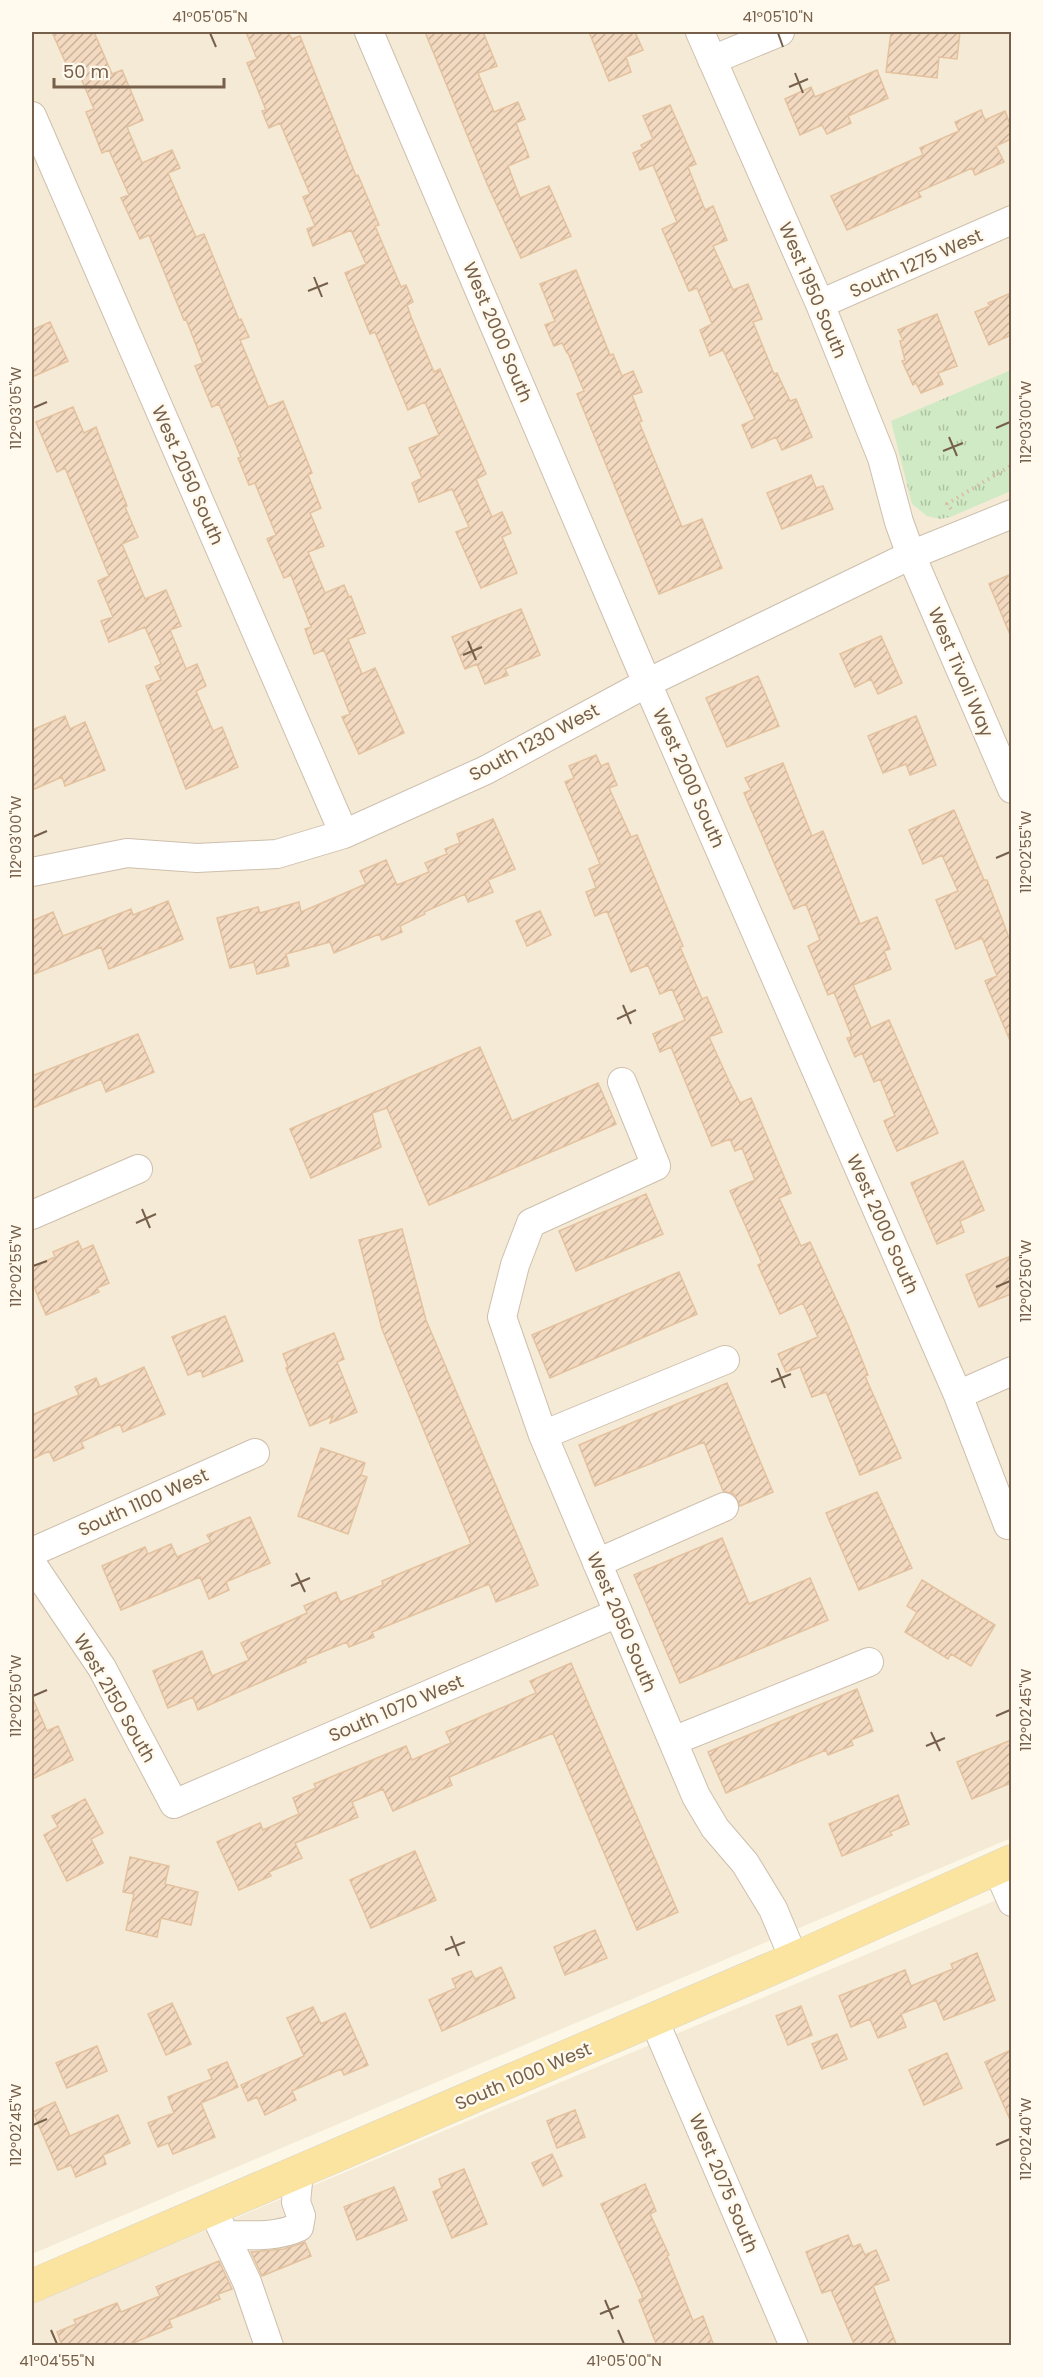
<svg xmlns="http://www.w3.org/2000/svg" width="1043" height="2377" font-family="Poppins,sans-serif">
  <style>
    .residential { fill: #f4ead5 }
    .grass { fill: url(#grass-tufts) }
    .building { fill: url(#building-hatch); stroke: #e4c29f; stroke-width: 1.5 }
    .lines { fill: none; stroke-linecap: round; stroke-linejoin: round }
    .minor-casing { stroke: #cebfad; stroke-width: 30 }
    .major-casing { stroke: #dbd6d0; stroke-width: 34 }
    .path { stroke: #d7bda2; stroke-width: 4; stroke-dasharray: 1.5 4.5; stroke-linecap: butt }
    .minor { stroke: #fff; stroke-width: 28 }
    .major { stroke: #fae4a0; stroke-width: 33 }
    .ticks { fill: none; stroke: #76604b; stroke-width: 2 }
    .labels { text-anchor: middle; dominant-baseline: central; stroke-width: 5; stroke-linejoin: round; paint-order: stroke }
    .street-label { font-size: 18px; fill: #76604b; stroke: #fffaed }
    .neatline { fill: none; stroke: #76604b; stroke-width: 2 }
    .ticks-label { font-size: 15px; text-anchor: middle; fill: #76604b }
  </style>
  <defs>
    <pattern id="grass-tufts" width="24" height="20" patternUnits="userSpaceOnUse" patternTransform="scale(1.5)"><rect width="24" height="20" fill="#d0eac5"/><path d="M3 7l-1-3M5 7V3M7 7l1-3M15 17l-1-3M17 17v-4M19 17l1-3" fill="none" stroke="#adc1a2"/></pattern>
    <pattern id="building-hatch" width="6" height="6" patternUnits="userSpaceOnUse" patternTransform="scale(1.5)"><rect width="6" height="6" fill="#f2d9bf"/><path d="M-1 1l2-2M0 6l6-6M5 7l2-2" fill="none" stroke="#c9b39d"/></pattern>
  </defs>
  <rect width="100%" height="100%" fill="#fcf7e7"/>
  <path class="residential" d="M32 32H1011V1838L32 2254Z
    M1011 1894V2345L32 2346V2303Z"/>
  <path class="grass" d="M1011 370V491L950 517 940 519 927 516 912 504 891 421Z"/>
  <path class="building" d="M52 32H94L112 74 122 70 143 120 127 127 142 163 172 150 180 168 168 173 196 237 204 234 239 320 241 319 249 337 240 340 268 407 283 401 312 473 308 475 321 508 310 513 324 546 308 552 325 593 344 585 349 597 351 596 365 633 348 639 362 674 375 668 404 733 359 754 342 717 350 714 324 650 314 654 305 629 311 627 291 575 284 578 267 539 276 535 255 483 249 485 238 458 241 457 219 404 212 407 195 366 203 363 186 319 184 320 149 235 140 239 121 198 129 195 109 150 102 153 86 112 94 109 75 64 68 68Z
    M246 32H288L292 39 300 36 356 176 358 175 379 225 375 226 401 287 406 285 413 302 407 305 411 317 434 372 440 369 486 474 476 479 492 517 502 512 511 533 502 537 517 573 481 588 456 532 469 527 452 489 419 502 412 483 422 478 409 448 439 435 425 402 408 410 375 332 370 334 345 273 366 264 351 230 313 246 307 229 315 226 303 197 310 194 280 123 269 128 262 111 266 110 247 63 257 59Z
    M425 32H483L497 66 478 73 494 112 518 102 525 119 516 123 529 157 508 166 520 198 549 186 571 236 521 258 488 186Z
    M589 32H635L643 50 626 57 631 72 609 81Z
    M891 32H960L957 59 939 57 937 78 886 72Z
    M877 70 888 98 848 116 851 123 827 134 822 125 800 135 785 99 811 87 815 97Z
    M670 105 696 164 688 167 705 210 713 206 727 240 713 246 733 290 748 284 762 319 753 322 774 374 777 373 790 401 796 399 812 437 782 450 776 437 752 448 742 425 755 419 723 350 710 356 700 330 712 324 697 288 689 291 662 229 677 222 653 165 640 170 633 153 643 149 641 145 653 139 643 116Z
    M981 110 985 120 1005 111 1011 127V139L996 146 1004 162 975 175 972 168 918 192 921 197 847 230 831 196 923 155 920 148 959 131 955 122Z
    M576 270 610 355 613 354 622 376 633 371 642 392 632 395 642 421 639 422 682 527 702 519 722 568 659 594 577 394 584 391 568 353H567L562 343 554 346 545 325 555 321 540 284Z
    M1011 293V335L989 345 975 312 990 306 988 303Z
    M937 314 957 366 938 373 943 384 921 393 916 383 913 385 902 361 905 360 900 341 903 340 898 330Z
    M50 322 68 361 32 377V330Z
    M73 407 84 433 96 427 127 506 125 507 138 537 122 544 145 599 166 590 181 626 170 630 186 669 197 664 206 686 196 691 213 731 222 727 238 767 186 789 146 686 161 680 155 667 161 664 145 627 109 642 101 621 113 617 98 581 109 576 65 468 57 472 36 422Z
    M811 475 816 488 823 486 833 509 782 529 767 493Z
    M1011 574V637L989 584Z
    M521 609 540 655 505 669 508 675 485 684 477 664 465 669 452 637Z
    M881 636 902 683 878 694 871 679 855 687 840 654Z
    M758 676 779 726 727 747 706 698Z
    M65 716 70 729 85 722 105 770 65 786 62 777 32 790V730Z
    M916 716 936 765 910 775 906 764 883 773 868 736Z
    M596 755 601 766 608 763 617 785 609 788 631 837 637 835 683 946 680 947 702 999 707 997 722 1032 709 1037 729 1081 740 1103 751 1098 791 1193 779 1198 801 1246 810 1242 848 1325 868 1375 865 1376 901 1458 860 1475 826 1392 812 1397 800 1367 786 1372 778 1354 818 1337 803 1303 780 1314 758 1265 762 1263 730 1191 755 1180 742 1148 735 1151 730 1139 712 1146 671 1047 660 1052 653 1034 685 1020 672 989 660 994 648 965 631 972 607 911 595 916 586 892 596 888 589 869 600 864 565 782 574 778 569 766Z
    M783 763 812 836 823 831 860 924 877 917 890 949 884 951 891 969 853 985 871 1028 889 1020 938 1133 897 1151 884 1121 895 1116 880 1079 874 1082 862 1053 855 1057 847 1038 852 1037 834 992 828 995 808 946 820 940 806 904 794 909 744 793 751 790 745 778Z
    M954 810 984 880H987L1011 943V1043L985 981 997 976 982 938 956 949 936 900 958 891 942 855 923 864 909 830Z
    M493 819 515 869 488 880 493 892 468 902 465 894 424 912 425 914 400 926 402 932 382 940 379 934 334 953 330 942 286 954 289 966 257 974 254 962 230 968 217 918 258 907 260 913 299 902 301 912 366 884 360 871 386 860 397 885 429 872 425 863 447 854 445 849 460 843 457 834Z
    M168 901 183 939 109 969 101 947 32 975V921L53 912 63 936 131 909 133 915Z
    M540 911 551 935 527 946 516 921Z
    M138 1034 154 1072 106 1092 101 1079 32 1108V1076Z
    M480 1047 512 1121 598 1083 616 1124 429 1205 387 1108 372 1113 381 1147 311 1178 290 1129Z
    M963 1161 984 1210 960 1221 964 1232 937 1244 911 1183Z
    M646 1194 663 1234 576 1271 559 1231Z
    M402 1229 426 1320 538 1585 496 1602 489 1584 372 1632 374 1637 349 1647 347 1642 305 1659 306 1662 198 1710 193 1697 168 1708 153 1671 202 1651 212 1676 249 1660 241 1643 307 1613 304 1606 336 1592 340 1602 383 1585 382 1581 471 1544 382 1329 359 1240Z
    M78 1241 82 1250 93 1245 109 1283 97 1288 99 1292 46 1315 32 1282V1267L55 1257 53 1252Z
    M1011 1256V1294L979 1307 966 1275Z
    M679 1272 697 1314 550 1378 532 1335Z
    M225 1316 243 1361 203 1377 201 1370 188 1375 172 1337Z
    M334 1333 344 1359 337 1362 357 1412 330 1423 333 1416 310 1426 286 1368 288 1367 283 1354Z
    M144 1367 165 1414 123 1432 120 1424 81 1442 84 1448 54 1461 49 1451 32 1459V1415L79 1395 75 1387 96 1378 100 1387Z
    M727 1383 773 1492 740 1506 734 1494 723 1491 704 1442 595 1486 579 1445Z
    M321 1448 365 1463 361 1475 367 1477 348 1534 298 1516Z
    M877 1492 912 1568 859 1590 826 1513Z
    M250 1517 270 1563 226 1582 229 1590 209 1599 200 1577 121 1610 102 1566 145 1547 148 1554 171 1544 177 1557 211 1542 207 1535Z
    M722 1538 749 1604 810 1578 828 1620 680 1683 634 1575Z
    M922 1580 995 1625 971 1666 951 1654 948 1659 905 1632 917 1612 907 1606Z
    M571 1663 678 1912 637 1930 553 1733 449 1777 452 1785 393 1811 383 1789 352 1802 358 1817 295 1843 302 1858 269 1872 271 1876 239 1890 217 1842 260 1823 263 1830 299 1814 293 1798 316 1788 314 1784 406 1746 412 1760 451 1743 446 1732 536 1693 530 1681Z
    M857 1689 873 1731 851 1740 853 1745 828 1755 826 1750 726 1793 708 1752Z
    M32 1697 47 1731 58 1726 73 1760 32 1779Z
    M1011 1740V1783L972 1799 957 1762Z
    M898 1795 909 1824 890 1832 892 1835 842 1856 829 1824Z
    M85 1799 103 1833 91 1839 103 1863 67 1881 44 1835 58 1827 52 1816Z
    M415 1851 436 1900 371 1928 350 1880Z
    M130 1857 169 1866 165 1884 198 1892 191 1925 161 1918 157 1937 126 1930 134 1894 123 1892Z
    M595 1930 607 1958 565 1975 554 1947Z
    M977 1953 995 2000 944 2020 936 2000 901 2014 906 2027 878 2038 870 2019 851 2027 839 1996 905 1970 911 1986 953 1969 951 1964Z
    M501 1967 515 1998 442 2031 429 2000 456 1988 452 1979 471 1971 475 1979Z
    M172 2003 191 2044 166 2055 148 2014Z
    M801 2006 812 2035 788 2045 776 2016Z
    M313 2007 321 2024 345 2013 368 2065 344 2075 341 2069 292 2091 296 2100 265 2115 257 2097 248 2101 241 2085 304 2056 287 2018Z
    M837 2034 847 2059 822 2069 812 2044Z
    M97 2046 107 2071 67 2088 56 2063Z
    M1011 2050V2122L985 2062Z
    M947 2053 962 2088 924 2105 909 2070Z
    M227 2062 238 2087 201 2103 215 2137 173 2154 168 2143 158 2147 148 2123 174 2113 168 2097 212 2079 208 2070Z
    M55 2102 70 2136 118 2115 130 2143 103 2155 106 2164 76 2177 71 2165 58 2170 33 2112Z
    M575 2110 585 2137 557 2148 547 2121Z
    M552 2154 562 2176 543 2186 532 2163Z
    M464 2169 487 2224 452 2238 433 2192 442 2188 439 2179Z
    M645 2184 656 2211 650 2214 669 2255 667 2256 693 2321 703 2316 714 2346H657L639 2300 643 2298 601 2204Z
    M394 2187 407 2220 357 2240 344 2207Z
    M848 2235 853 2247 860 2244 865 2255 876 2250 889 2280 873 2286 897 2346H855L831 2290 822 2293 806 2252Z
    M305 2242 311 2256 262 2276 251 2252 284 2249Z
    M219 2261 232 2289 218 2294 220 2299 169 2320 172 2327 126 2346H62L57 2332 76 2324 74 2320 117 2303 121 2312 160 2296 156 2287Z"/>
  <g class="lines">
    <g class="minor-casing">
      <path id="minor" d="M369 32 647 683 958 1395 1008 1525
        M700 32 820 304 882 458 899 522 911 555 1012 789
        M712 60 780 32
        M32 116 344 834
        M820 304 1012 220
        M32 872 127 853 197 858 277 854 344 834 486 770 647 683 911 555 1012 514
        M622 1082 656 1166 531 1223 515 1265 502 1317 543 1435 696 1796 715 1828 745 1863 773 1909 794 1959
        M32 1215 138 1169
        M958 1395 1012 1371
        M543 1435 725 1360
        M32 1552 255 1453
        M597 1563 724 1507
        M32 1564 102 1668 174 1804 618 1613
        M673 1741 869 1662
        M997 1868 1012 1902
        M654 2020 794 2346
        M213 2210 247 2282 269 2346
        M225 2235C251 2235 275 2238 299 2227L301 2216 296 2202 299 2172"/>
    </g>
    <g class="major-casing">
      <path id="major" d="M32 2286 794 1959 1012 1861"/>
    </g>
    <path class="path" d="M951 509 947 504 1012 465"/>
    <use href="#minor" class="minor"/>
    <use href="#major" class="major"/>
  </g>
  <path class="ticks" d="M210 33 216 47M778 33 783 47M795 73 803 93M789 87 808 79M314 277 322 297M308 291 328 283M33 408 47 402M996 428 1010 422M949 437 957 456M943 451 963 443M468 641 476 660M463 655 482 647M33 837 47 831M996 858 1010 852M623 1005 631 1024M617 1019 636 1010M142 1209 150 1228M136 1223 156 1214M33 1266 47 1261M996 1287 1010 1281M777 1368 785 1388M771 1382 791 1374M296 1573 305 1592M291 1586 310 1578M33 1696 47 1690M996 1716 1010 1710M931 1732 940 1751M926 1746 945 1738M451 1936 459 1956M445 1950 465 1942M33 2125 47 2119M996 2145 1010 2139M605 2300 613 2319M600 2314 619 2306M51 2330 57 2344M618 2330 624 2344"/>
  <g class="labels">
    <g class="street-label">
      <text transform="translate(916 263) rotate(-24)">South 1275 West</text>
      <text transform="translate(813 290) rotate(67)">West 1950 South</text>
      <text transform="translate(498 332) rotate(67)">West 2000 South</text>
      <text transform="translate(188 475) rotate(66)">West 2050 South</text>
      <text transform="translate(961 672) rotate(67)">West Tivoli Way</text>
      <text transform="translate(534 742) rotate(-28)">South 1230 West</text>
      <text transform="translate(689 778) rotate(66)">West 2000 South</text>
      <text transform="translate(883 1224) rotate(66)">West 2000 South</text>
      <text transform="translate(143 1502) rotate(-24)">South 1100 West</text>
      <text transform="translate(622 1622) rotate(67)">West 2050 South</text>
      <text transform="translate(115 1698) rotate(60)">West 2150 South</text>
      <text transform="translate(396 1708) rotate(-23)">South 1070 West</text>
      <text transform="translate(523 2076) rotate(-23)">South 1000 West</text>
      <text transform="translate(724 2183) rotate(67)">West 2075 South</text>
    </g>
  </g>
  <rect width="1043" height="2377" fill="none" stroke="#fffaed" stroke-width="66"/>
  <path d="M54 78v9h170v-9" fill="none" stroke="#76604b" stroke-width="3"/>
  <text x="63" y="78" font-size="18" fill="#76604b" stroke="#fffaed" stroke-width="4.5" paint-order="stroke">50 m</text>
  <rect x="33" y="33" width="977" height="2311" class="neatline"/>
  <g class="ticks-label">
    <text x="210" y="22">41°05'05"N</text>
    <text x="778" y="22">41°05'10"N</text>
    <text transform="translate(16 408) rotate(-90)" y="5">112°03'05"W</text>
    <text transform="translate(1026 422) rotate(-90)" y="5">112°03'00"W</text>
    <text transform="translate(16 837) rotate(-90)" y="5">112°03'00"W</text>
    <text transform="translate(1026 852) rotate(-90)" y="5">112°02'55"W</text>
    <text transform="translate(16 1266) rotate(-90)" y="5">112°02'55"W</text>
    <text transform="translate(1026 1281) rotate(-90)" y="5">112°02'50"W</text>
    <text transform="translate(16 1696) rotate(-90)" y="5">112°02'50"W</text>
    <text transform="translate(1026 1710) rotate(-90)" y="5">112°02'45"W</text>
    <text transform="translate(16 2125) rotate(-90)" y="5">112°02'45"W</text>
    <text transform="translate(1026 2139) rotate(-90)" y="5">112°02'40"W</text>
    <text x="57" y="2366">41°04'55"N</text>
    <text x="624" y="2366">41°05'00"N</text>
  </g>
</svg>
